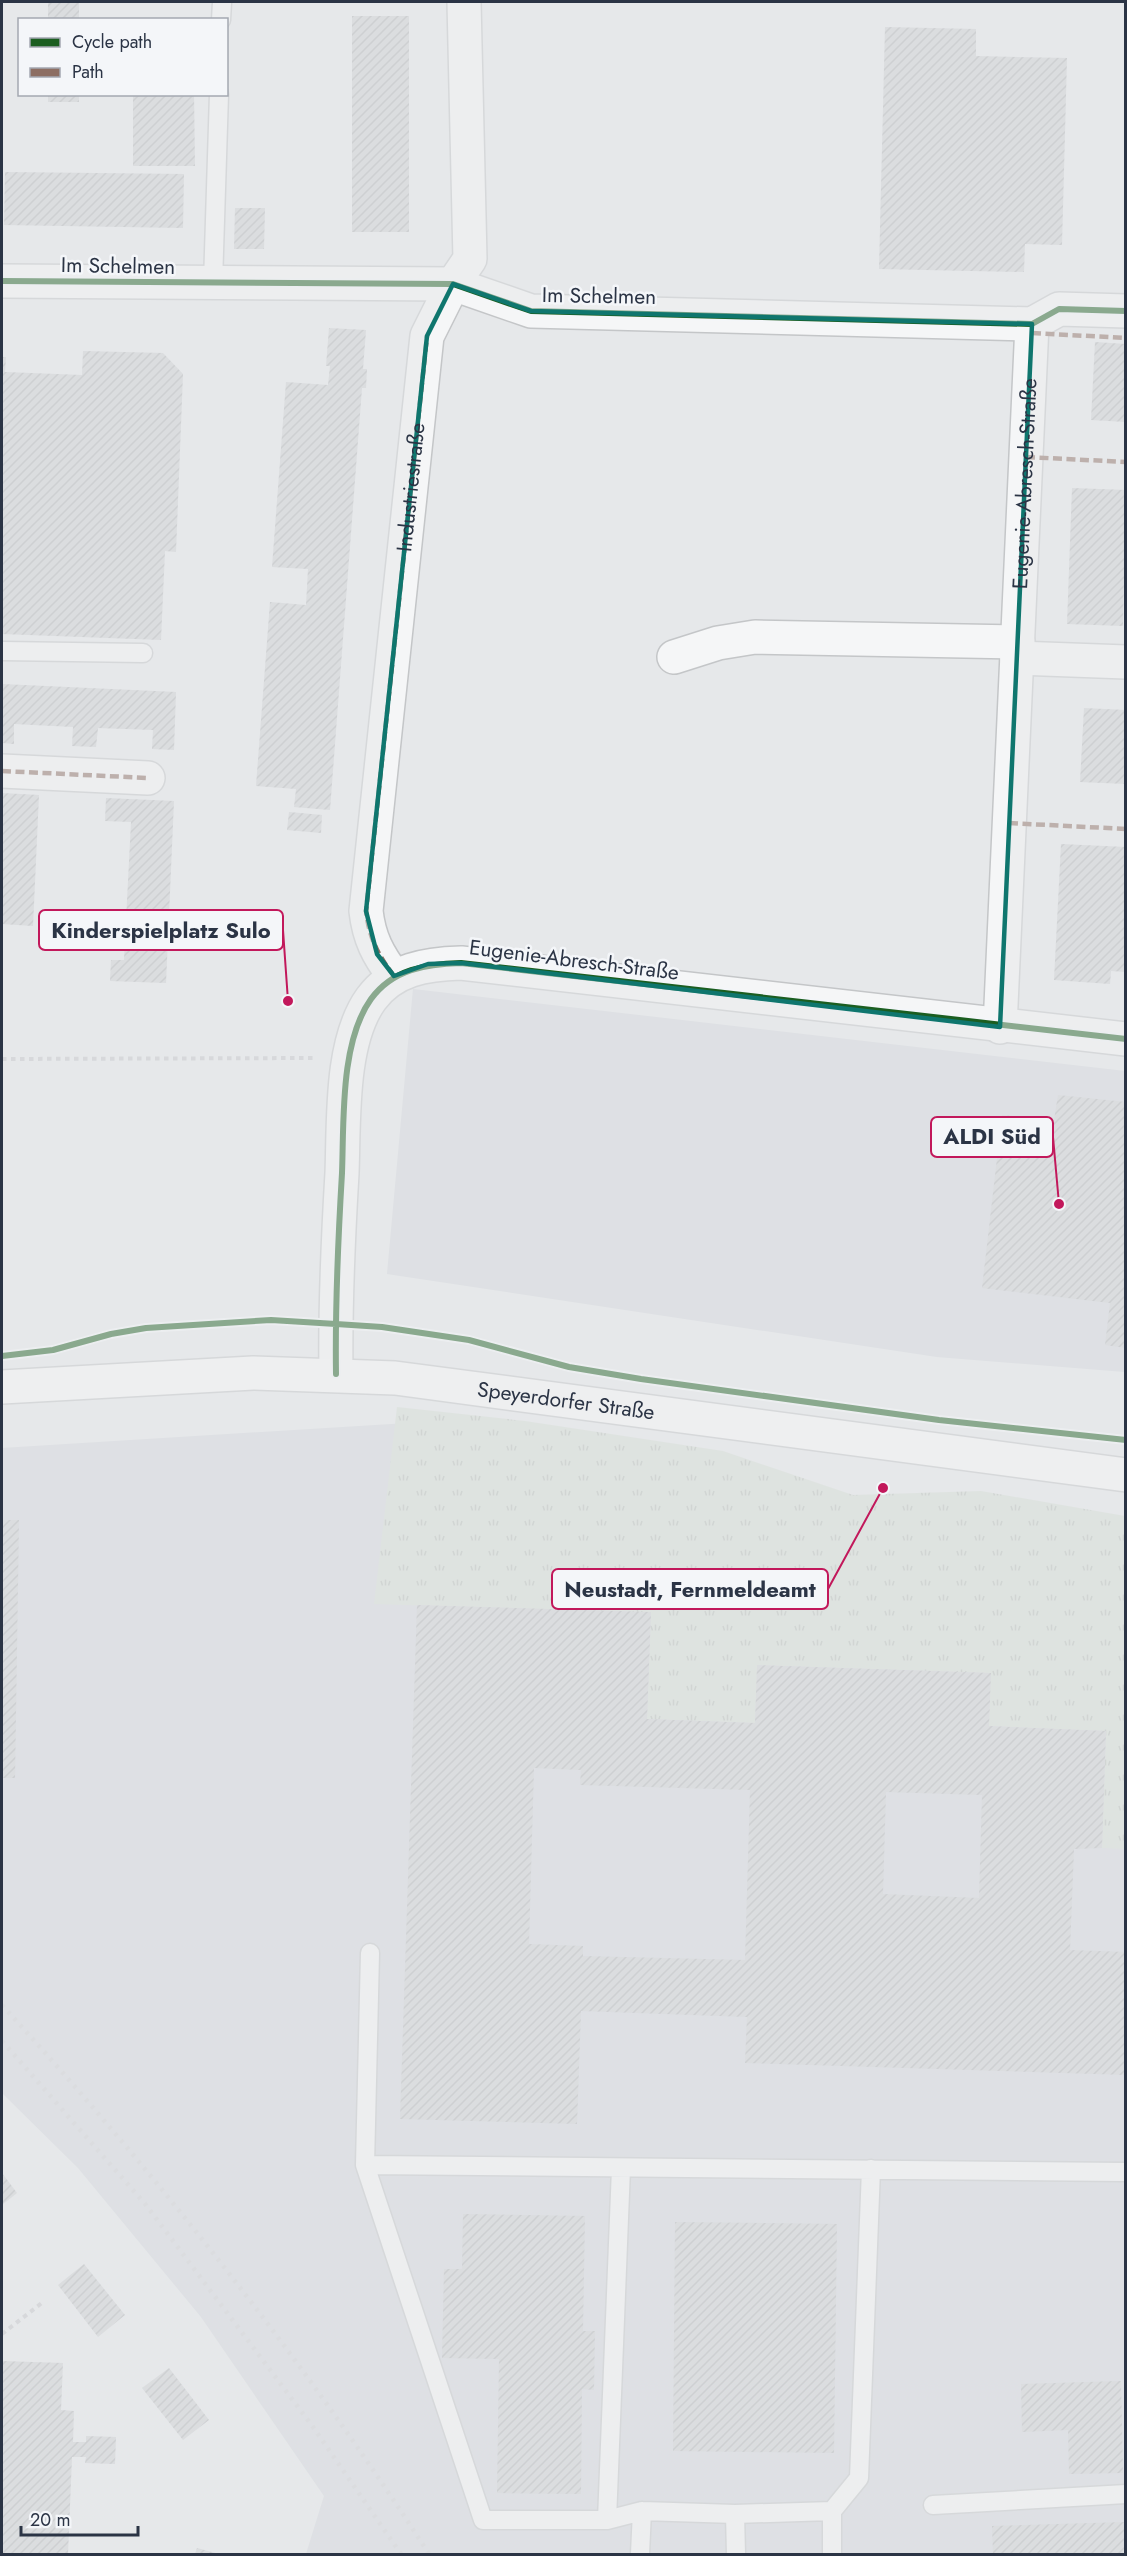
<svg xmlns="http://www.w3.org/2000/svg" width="1127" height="2556" font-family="Jost,sans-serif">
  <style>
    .built { fill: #d4d7dd }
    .grass { fill: url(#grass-tufts) }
    .building { fill: url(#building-hatch); fill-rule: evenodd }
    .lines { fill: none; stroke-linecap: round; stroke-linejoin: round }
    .lane-casing { stroke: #c4c6c8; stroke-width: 21 }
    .street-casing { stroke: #c4c6c8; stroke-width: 36 }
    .secondary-casing { stroke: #c4c6c8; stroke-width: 36 }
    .path { stroke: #c5c6ca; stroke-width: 4; stroke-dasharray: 4.5 4.5; stroke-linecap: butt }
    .lane { stroke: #f5f6f7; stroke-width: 18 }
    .street { stroke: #f5f6f7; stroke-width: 33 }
    .secondary { stroke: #f8f8f8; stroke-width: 33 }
    .rail { stroke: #cecfd2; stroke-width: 4.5; stroke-dasharray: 3 6; stroke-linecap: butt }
    .quiet { stroke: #8d6e63; stroke-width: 4.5; stroke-dasharray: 9 4.5; stroke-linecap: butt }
    .cycleway-casing { stroke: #f4f6f9; stroke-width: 10 }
    .cycleway { stroke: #1b5e20; stroke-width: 6 }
    .marked { fill: none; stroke: #0f766e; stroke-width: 4.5; stroke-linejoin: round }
    .labels { text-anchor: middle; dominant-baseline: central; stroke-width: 5; stroke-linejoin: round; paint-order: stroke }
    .street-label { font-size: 21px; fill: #2b3445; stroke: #f4f6f9 }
    .leader { fill: none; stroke: #c2185b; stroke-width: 2 }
    .callout-dot { fill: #c2185b; stroke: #f4f6f9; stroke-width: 2 }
    .callout { fill: #f4f6f9; stroke: #c2185b; stroke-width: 2 }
    .callout-label { font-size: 22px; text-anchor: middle; font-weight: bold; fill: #2b3445 }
  </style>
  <defs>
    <pattern id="grass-tufts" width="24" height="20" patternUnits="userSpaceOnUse" patternTransform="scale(1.5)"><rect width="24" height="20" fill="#d6ded6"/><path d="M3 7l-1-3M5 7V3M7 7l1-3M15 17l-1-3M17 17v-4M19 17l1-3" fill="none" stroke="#b8bfb9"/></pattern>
    <pattern id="building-hatch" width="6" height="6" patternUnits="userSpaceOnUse" patternTransform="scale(1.5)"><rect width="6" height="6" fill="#ced0d3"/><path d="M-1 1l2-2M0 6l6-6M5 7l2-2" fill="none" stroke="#b1b3b6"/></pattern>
  </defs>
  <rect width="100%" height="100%" fill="#e6e8ea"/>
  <path class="built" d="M413 989 1125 1071V1372L937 1357 387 1274Z
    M408 1423 1125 1539V2554H306L324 2496 201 2317 78 2168 2 2093V1448Z"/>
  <path class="grass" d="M397 1407 525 1421 723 1451 853 1495 981 1491 1125 1516V1849L1102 1848 1106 1731 989 1726 990 1673 758 1665 755 1723 647 1719 651 1613 374 1604Z"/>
  <path class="building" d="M48 2H79V20H48Z
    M352 16H409V232H352Z
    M885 27 976 29V56L1067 58 1062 245 1025 244 1024 272 879 269Z
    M48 94H79V102H48Z
    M133 94H194L195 166H133Z
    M5 172 184 174 183 228 4 225Z
    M235 208H265L264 249H234Z
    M329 328 366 330 363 369H367L366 388H362L330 810 294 807 296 789 256 786 270 602 306 605 308 569 272 567 286 382 328 385 330 366H326Z
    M1095 342 1126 344V422L1091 420Z
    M83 351 163 353 183 374 176 552 165 551 161 640 2 634V357H6L5 372 82 375Z
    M1072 488 1126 490 1123 626 1067 624Z
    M2 684 176 692 174 750 152 749 153 730 98 728 96 747 72 746 73 727 14 724V744L2 743Z
    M1084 708 1126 710V784L1080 782Z
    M2 793 39 795 33 926 2 924Z
    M106 798 174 801 166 983 110 981 111 960H124L131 822 105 821Z
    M289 812 322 815 321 833 287 830Z
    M1061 844 1126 847V972L1111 971 1110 984 1054 980Z
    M1058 1095 1126 1102V1348L1105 1345 1110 1303 982 1288 1002 1115 1054 1120Z
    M2 1520H19L15 1778H2Z
    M417 1605 651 1612 647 1719 755 1723 757 1665 991 1673 989 1726 1106 1731 1102 1848 1074 1849 1070 1950 1126 1952V2075L745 2063 747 2017 581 2011 577 2124 400 2119ZM534 1768 581 1770 580 1785 750 1790 745 1960 583 1956V1946L529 1944ZM886 1792 982 1795 979 1898 883 1894Z
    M2 2173 17 2193 2 2205Z
    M463 2214 585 2216 583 2331H595L594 2390 582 2389 581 2494 497 2493 499 2359 442 2358 444 2269H462Z
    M675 2222 837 2224 834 2453 673 2451Z
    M84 2264 125 2315 98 2337 58 2285Z
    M2 2361 63 2363 61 2410 74 2411 73 2442H86V2436L116 2437 115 2464 85 2463 86 2457H72L68 2554H2Z
    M169 2368 209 2420 183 2440 142 2388Z
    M1121 2381 1123 2473 1069 2474 1068 2430 1022 2432 1021 2384Z
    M1126 2522V2554H993L992 2526Z
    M197 2548 219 2554H195Z"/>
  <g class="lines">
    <g class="lane-casing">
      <path id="lane" d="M221 20 222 2
        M213 283 219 94
        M2 651 143 653
        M370 1953 365 2165 483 2520H607L642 2511 735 2514 832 2511
        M365 2165 1126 2172
        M933 2505 1126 2494
        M735 2514 736 2554
        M607 2520 621 2168
        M640 2554 642 2511
        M832 2554V2511L859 2478 871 2169"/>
    </g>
    <g class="street-casing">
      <g id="street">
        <path d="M2 281 453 284 531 311 1032 324 1059 309 1126 311"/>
        <path d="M674 657 718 643 755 637 1018 642"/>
        <path d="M1017 658 1126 662"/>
        <path d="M2 771 148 778"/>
        <path id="s1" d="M394 976C378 955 369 938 366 911L427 336 453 284 470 259 464 2"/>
        <path id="s2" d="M1000 1027 1032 324"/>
        <path d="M336 1374C335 1307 338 1240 342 1173 344 1121 340 1042 371 999 393 969 426 964 461 963L1126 1039"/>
      </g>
    </g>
    <g class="secondary-casing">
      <g id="secondary">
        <path id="s3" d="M2 1387 253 1373 395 1378 1126 1475"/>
      </g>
    </g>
    <path class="path" d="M2 1059 313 1058
      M2 2334 43 2302"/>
    <use href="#lane" class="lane"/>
    <use href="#street" class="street"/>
    <use href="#secondary" class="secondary"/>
    <path class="rail" d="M2 2005C158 2176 303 2359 429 2554
      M2 2041 146 2205 313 2427 401 2554"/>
    <path class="quiet" d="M1032 333 1126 338
      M1026 457 1126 462
      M2 771 148 778
      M1009 823 1126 829
      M394 976C378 955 369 938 366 911L427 336"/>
    <g class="cycleway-casing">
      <path id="cycleway" d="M2 281 453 284 531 311 1032 324 1059 309 1126 311
        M2 1356 53 1350 111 1334 146 1328 271 1320 336 1324 382 1327 469 1340 569 1367 641 1379 939 1420 1126 1440
        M336 1374C335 1307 338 1240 342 1173 344 1121 340 1042 371 999 393 969 426 964 461 963L1126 1039"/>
    </g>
    <use href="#cycleway" class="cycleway"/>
  </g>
  <path d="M0 0H1127V2556H0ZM453 284 531 311 1032 324 1000 1027 461 963 428 964 394 976 377 954 366 911 427 336Z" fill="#e6e8ea" fill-opacity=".55" fill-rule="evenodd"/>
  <path class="marked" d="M453 284 531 311 1032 324 1000 1027 461 963 428 964 394 976 377 954 366 911 427 336Z"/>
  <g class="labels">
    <g class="street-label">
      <text transform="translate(118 266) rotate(1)">Im Schelmen</text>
      <text transform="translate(599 296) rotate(1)">Im Schelmen</text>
      <text stroke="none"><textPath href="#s2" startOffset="544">Eugenie-Abresch-Straße</textPath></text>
      <text stroke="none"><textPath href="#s1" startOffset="498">Industriestraße</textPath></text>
      <text transform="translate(574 960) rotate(7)">Eugenie-Abresch-Straße</text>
      <text stroke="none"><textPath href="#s3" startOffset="566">Speyerdorfer Straße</textPath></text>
    </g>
  </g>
  <path class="leader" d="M288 1001L283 930M1059 1204L1053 1137M883 1488L828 1589"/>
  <g class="callout-dot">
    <circle cx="288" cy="1001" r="6"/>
    <circle cx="1059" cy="1204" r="6"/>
    <circle cx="883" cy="1488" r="6"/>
  </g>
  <g class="callout">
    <rect x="39" y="910" width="244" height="40" rx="6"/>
    <rect x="931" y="1117" width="122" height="40" rx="6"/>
    <rect x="552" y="1569" width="276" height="40" rx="6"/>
  </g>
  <g class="callout-label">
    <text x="161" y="938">Kinderspielplatz Sulo</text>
    <text x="992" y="1144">ALDI Süd</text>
    <text x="690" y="1597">Neustadt, Fernmeldeamt</text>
  </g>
  <rect width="1127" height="2556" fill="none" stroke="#2b3445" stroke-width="6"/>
  <rect x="18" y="18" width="210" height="78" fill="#f4f6f9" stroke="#a4a8b1" stroke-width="1.5"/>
  <rect x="30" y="38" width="30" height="9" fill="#1b5e20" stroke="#a4a8b1" stroke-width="1.5"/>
  <text x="72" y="48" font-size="18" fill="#2b3445">Cycle path</text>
  <rect x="30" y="68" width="30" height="9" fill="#8d6e63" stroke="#a4a8b1" stroke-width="1.5"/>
  <text x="72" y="78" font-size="18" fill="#2b3445">Path</text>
  <path d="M21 2526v9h117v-9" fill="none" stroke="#2b3445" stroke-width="3"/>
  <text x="30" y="2526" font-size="18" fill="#2b3445" stroke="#f4f6f9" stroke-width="4.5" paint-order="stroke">20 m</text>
</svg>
